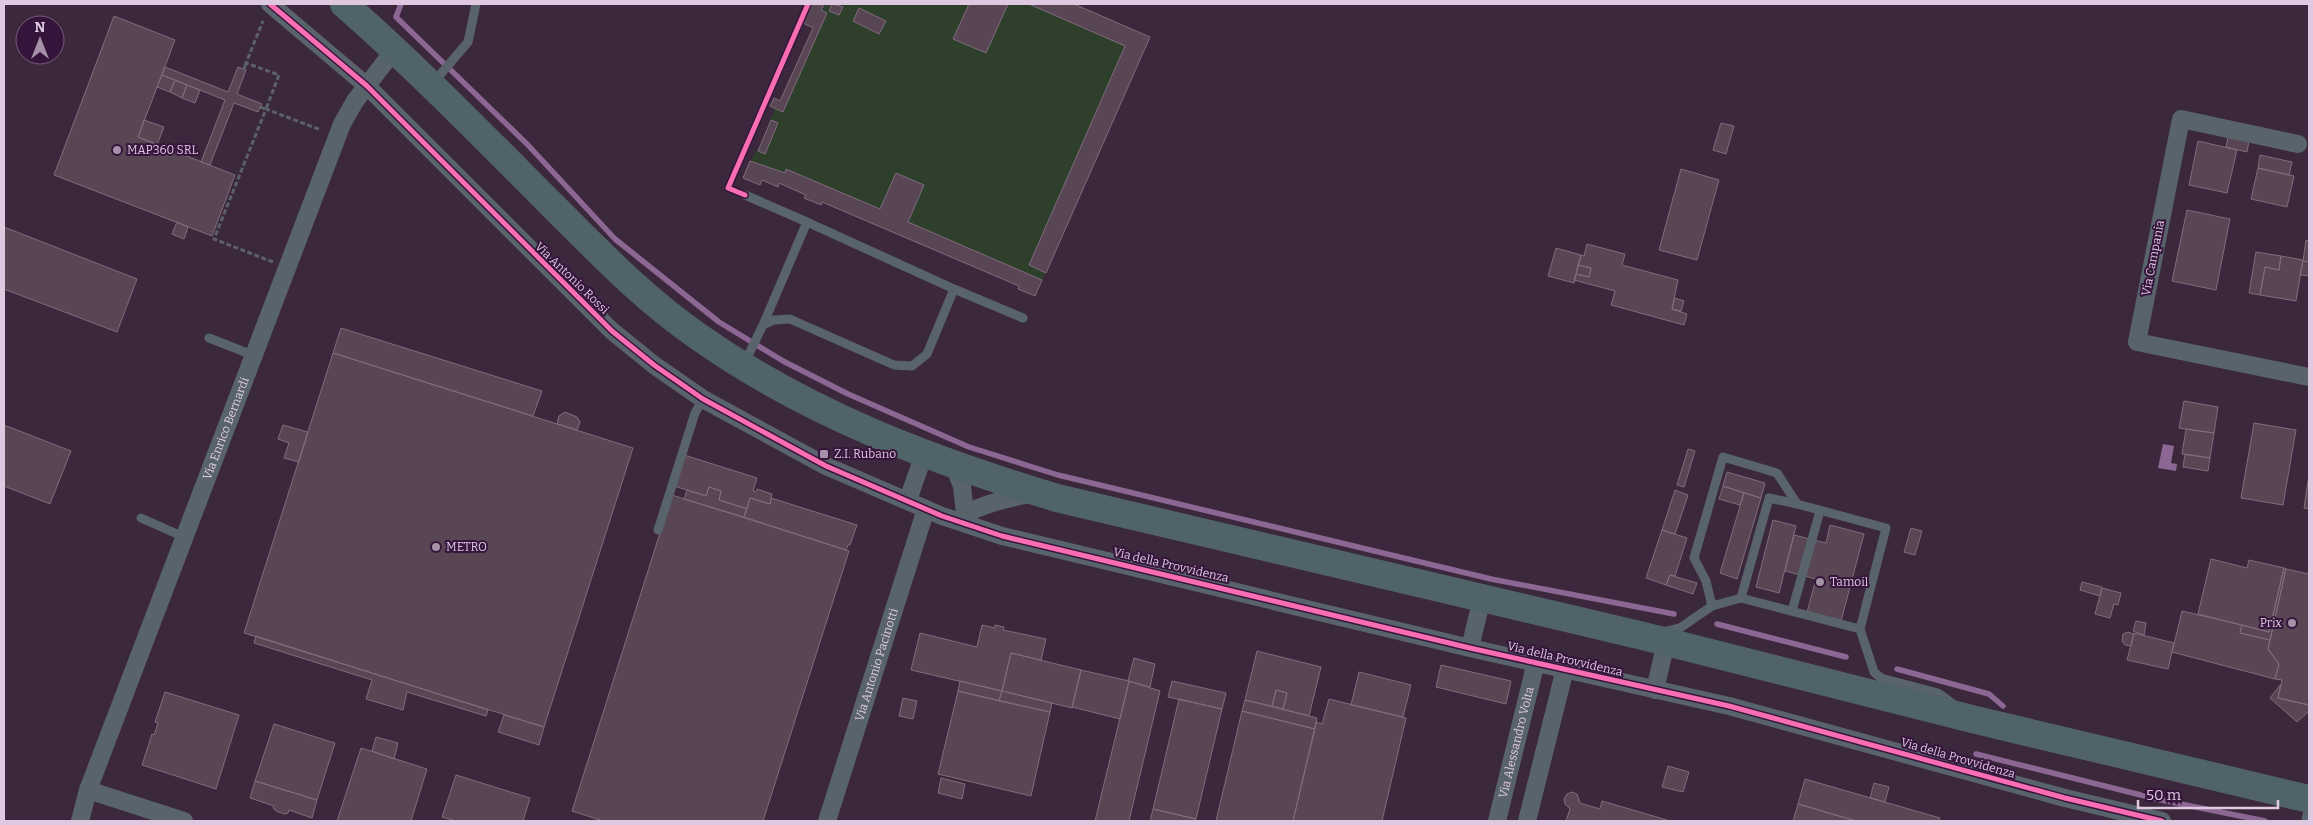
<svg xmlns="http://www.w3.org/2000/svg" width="2313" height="825" font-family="Bitter,serif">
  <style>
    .green { fill: #2e3f2c }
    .water { fill: #8d6793 }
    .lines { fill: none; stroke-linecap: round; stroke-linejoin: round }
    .stream { stroke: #8d6793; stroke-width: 5.5 }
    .building { fill: #584655; stroke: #7f6c7c }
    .path { stroke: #5c6068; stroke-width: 3; stroke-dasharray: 5 2.5; stroke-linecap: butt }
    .lane { stroke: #59636b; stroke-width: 9 }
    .street { stroke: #59636b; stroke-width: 18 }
    .primary { stroke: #506369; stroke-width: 28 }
    .cycleway-casing { stroke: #36153c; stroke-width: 8 }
    .cycleway { stroke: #f96db3; stroke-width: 5 }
    .poi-dot { fill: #a591a8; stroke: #36153c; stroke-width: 2 }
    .labels { text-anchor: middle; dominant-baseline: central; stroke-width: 4; stroke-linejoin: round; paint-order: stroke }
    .poi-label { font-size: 12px; fill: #dec9e1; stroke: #36153c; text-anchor: start }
    .street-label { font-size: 12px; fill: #dec9e1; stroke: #36153c }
  </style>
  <rect width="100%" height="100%" fill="#3b283d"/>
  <path class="green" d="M812 4H1074L1150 37 1035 296 1018 289 1019 286 823 202 821 205 804 198 805 195 779 183 778 187 762 180 760 185 743 178 756 150 758 151 775 109 770 106 774 98 780 101 813 28 803 23Z"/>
  <path class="water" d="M2163 444 2174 446 2171 463 2177 464 2176 471 2158 468Z"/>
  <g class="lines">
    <path class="stream" d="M401 4 396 17 527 144 615 239 719 322 783 361 848 394 969 447 1058 475 1491 579 1674 614
      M1717 624 1846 657
      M1897 669 1989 694 2003 706
      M1976 754 2161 800 2265 821"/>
  </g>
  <path class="building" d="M812 4H824L821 10 827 13 783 112 770 106 774 98 780 101 813 28 803 23Z
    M832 4 843 7 839 15 829 11Z
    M969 4H1008L986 53 953 39Z
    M1029 4H1074L1150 37 1046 273 1029 265 1125 46Z
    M859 8 886 21 879 34 853 21Z
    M114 16 175 40 138 137 235 175 212 236 54 175Z
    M165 67 228 92 238 67 246 70 237 94 262 104 260 107 258 112 234 103 210 165 201 162 225 100 162 75Z
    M162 75 175 80 170 92 157 87Z
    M175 80 187 85 182 98 170 92Z
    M187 85 200 90 195 103 182 98Z
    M144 120 164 127 157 145 138 137Z
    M771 120 778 123 765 154 758 151Z
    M1721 123 1734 126 1726 154 1713 150Z
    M2228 137 2249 141 2247 152 2226 147Z
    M2198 141 2237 150 2227 193 2189 185Z
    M2260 155 2292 162 2289 175 2258 168Z
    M750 161 785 173 786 169 880 209 896 173 924 185 908 222 1042 280 1035 296 1018 289 1019 286 822 202 821 205 804 198 806 195 779 183 778 187 762 180 760 185 743 178Z
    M2258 168 2294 176 2287 207 2251 199Z
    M1681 169 1719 180 1697 260 1659 250Z
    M2187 210 2230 219 2216 290 2172 281Z
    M177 222 188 227 184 239 172 234Z
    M4 227 137 279 117 332 4 289Z
    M2306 240 2309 241V262L2303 261Z
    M1587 244 1625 254 1622 265 1678 280 1672 309 1687 314 1684 325 1611 305 1615 291 1574 280 1576 274 1589 277 1591 268 1578 265 1581 255 1584 256Z
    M1556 248 1581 255 1574 283 1548 276Z
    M2256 252 2281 256 2279 270 2265 267 2260 295 2249 293Z
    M2281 256 2303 260 2296 301 2260 295 2265 267 2279 270Z
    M2303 261 2309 262V276L2300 275Z
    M1578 265 1591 268 1589 277 1576 274Z
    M1675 298 1684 301 1681 311 1672 309Z
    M341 328 542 391 533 416 333 353Z
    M333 353 633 448 544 727 244 633Z
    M2184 401 2218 407 2214 433 2179 428Z
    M565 412 577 417 580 422 577 430 557 424 559 416Z
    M2254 423 2296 430 2283 505 2241 498Z
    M4 425 71 451 50 504 4 486Z
    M283 425 308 432 299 462 284 458 289 443 278 439Z
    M2186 429 2214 433 2210 458 2182 454Z
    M1688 449 1695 451 1684 487 1677 485Z
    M2185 454 2210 458 2208 471 2183 467Z
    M684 455 757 478 753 491 756 492 757 489 772 494 770 504 750 498 747 509 719 500 721 491 709 487 706 496 674 486Z
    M1727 472 1765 483 1761 498 1723 486Z
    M2309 475V509L2304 508Z
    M1723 486 1744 493 1740 505 1719 499Z
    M709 487 721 491 719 500 747 509 744 517 684 499 687 490 706 496Z
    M1675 490 1688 495 1675 534 1662 530Z
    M1744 493 1761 498 1737 579 1720 573Z
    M672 495 849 551 763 821H603L572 811Z
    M750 498 770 504 771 498 857 525 850 545H848L846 550 744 517Z
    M1773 520 1796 526 1779 593 1756 587Z
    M1830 525 1864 534 1840 625 1806 616 1816 579 1785 571 1794 535 1826 543Z
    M1911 528 1922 531 1915 555 1904 552Z
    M1662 530 1687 538 1675 576 1670 575 1666 585 1646 578Z
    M2211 559 2247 568 2249 560 2284 568 2269 632 2198 614Z
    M2284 568 2286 569 2270 640 2240 633 2242 625 2269 632Z
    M2286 569 2309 574V705L2278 698 2282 680 2275 679 2279 664 2268 649Z
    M1670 575 1697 583 1693 594 1666 585Z
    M2082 582 2102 587 2100 596 2080 590Z
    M2102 588 2121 593 2118 605 2114 604 2110 618 2095 614Z
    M2182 611 2242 625 2240 633 2270 640 2268 649 2279 664 2275 679 2172 652Z
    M2136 621 2146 623 2144 635 2133 631Z
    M982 625 995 628V625L1004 627 1003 630 1046 639 1041 660 1011 653 1002 691 911 670 920 633 977 647Z
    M2128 632 2134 634 2131 646 2125 645 2122 641 2123 634Z
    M2134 633 2174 643 2168 669 2127 660Z
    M256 636 488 710 486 716 407 692 403 710 366 699 372 680 254 643Z
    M1257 651 1321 667 1309 716 1283 709 1287 693 1276 690 1272 706 1245 700Z
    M1011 653 1081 670 1072 708 1002 691Z
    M1134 658 1155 664 1150 687 1128 681Z
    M1441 665 1511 681 1506 704 1436 687Z
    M1081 670 1129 681 1120 719 1072 707Z
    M1359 672 1411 685 1403 717 1351 705Z
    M960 681 1002 691 999 701 958 691Z
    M1129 681 1160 691 1129 821H1095Z
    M1172 681 1226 693 1222 709 1168 697Z
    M2281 684 2278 698 2309 705V711L2297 722 2270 698Z
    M1276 690 1287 693 1283 709 1272 706Z
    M958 691 1050 712 1031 796 938 774Z
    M1002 691 1052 703 1050 712 999 701Z
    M165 692 239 715 216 789 142 765 152 734 154 735 158 723 155 722Z
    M903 698 917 701 913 719 899 716Z
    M1179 699 1222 709 1196 819 1153 809Z
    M1329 699 1406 718 1382 821H1293L1316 722 1322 724Z
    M1245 700 1317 718 1315 729 1242 711Z
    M1242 711 1315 729 1293 821H1216Z
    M504 715 544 727 539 745 498 732Z
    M274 724 335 743 317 800 255 781Z
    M376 737 398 743 394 759 372 751Z
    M361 748 427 769 411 821H337Z
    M1668 766 1689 772 1683 792 1662 787Z
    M456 775 530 798 523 821H456L442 817Z
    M941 778 965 784 962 799 938 793Z
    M1805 779 1940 818 1939 821H1856L1798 804Z
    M255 781 317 800 312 818 289 810 288 813 284 814 276 811 273 808 274 806 250 798Z
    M1874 783 1889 787 1885 802 1870 798Z
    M1572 792 1577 794 1580 803 1600 809 1602 801 1667 820V821H1566L1570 809 1565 804 1564 799 1567 794Z
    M1798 804 1856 821H1793Z
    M1153 809 1196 819 1195 821H1150Z"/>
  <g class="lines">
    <path class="path" d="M244 69 246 63
      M260 107 266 109 279 75 246 63 263 21
      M273 262 214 239 266 109 321 130"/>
    <path class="lane" d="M433 83 468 42 476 4
      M745 195 807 222
      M954 289 1023 318
      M209 338 255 356
      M744 364 763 325 807 222 954 289 927 354 912 366 894 365 790 319 774 320 763 325
      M141 518 186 538
      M658 530 695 413 703 399
      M1741 598 1769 498 1797 504
      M1712 606 1706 581 1694 558 1723 457 1777 473 1797 504 1886 528 1860 629
      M1792 611 1820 511
      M1663 632 1680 628 1712 606 1741 598 1860 629 1874 672 1881 678 1938 693 1953 704
      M2306 821 2309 805"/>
    <g class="street">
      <path d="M270 4 367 86 612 331 654 365 703 399 826 466 942 516 1002 536 1470 648 1729 706 2065 798 2162 821"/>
      <path d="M2298 144 2181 119 2137 342 2309 377"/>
      <path d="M954 466 962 486 965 514"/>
      <path d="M908 500 924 454"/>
      <path d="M961 522 965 514C986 503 1008 498 1031 494"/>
      <path d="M1470 648 1482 598"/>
      <path d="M1655 690 1666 642"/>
      <path d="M88 790 184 821"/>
      <path id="s1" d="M80 821 88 790 342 124 355 101 395 49"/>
      <path id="s2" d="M827 821 926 509"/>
      <path id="s3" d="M1497 821 1536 662"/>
      <path d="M1527 821 1565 669"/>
    </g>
    <path class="primary" d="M344 4C417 68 485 138 554 207 600 253 645 300 699 337 808 414 931 460 1057 498L1643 636 1976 720 2309 799"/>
    <g class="cycleway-casing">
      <path id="cycleway" d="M270 4 367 86 612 331 654 365 703 399 826 466 942 516 1002 536 1470 648 1729 706 2065 798 2162 821
        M745 195 728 188 808 4"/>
    </g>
    <use href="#cycleway" class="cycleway"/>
  </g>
  <g class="poi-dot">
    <circle cx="117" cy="150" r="5"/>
    <rect x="819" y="449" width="10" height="10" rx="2.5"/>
    <circle cx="436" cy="547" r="5"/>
    <circle cx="1820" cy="582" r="5"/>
    <circle cx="2292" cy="623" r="5"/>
  </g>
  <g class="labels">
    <g class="poi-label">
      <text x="127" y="150">MAP360 SRL</text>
      <text x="834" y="454">Z.I. Rubano</text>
      <text x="446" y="547">METRO</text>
      <text x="1830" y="582">Tamoil</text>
      <text x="2282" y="623" text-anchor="end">Prix</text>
    </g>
    <g class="street-label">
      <text transform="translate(2153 258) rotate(-79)">Via Campania</text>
      <text transform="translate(572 278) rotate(44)">Via Antonio Rossi</text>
      <text stroke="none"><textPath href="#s1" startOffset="419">Via Enrico Bernardi</textPath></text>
      <text transform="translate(1171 565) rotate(13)">Via della Provvidenza</text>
      <text transform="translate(1565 659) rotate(13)">Via della Provvidenza</text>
      <text stroke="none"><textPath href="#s2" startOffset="164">Via Antonio Pacinotti</textPath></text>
      <text stroke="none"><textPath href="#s3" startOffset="81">Via Alessandro Volta</textPath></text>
      <text transform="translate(1958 758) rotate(16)">Via della Provvidenza</text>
    </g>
  </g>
  <rect width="2313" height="825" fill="none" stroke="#dec9e1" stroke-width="10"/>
  <g transform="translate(40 40)"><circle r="24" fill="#36153c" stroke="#795d7e"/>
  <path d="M0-4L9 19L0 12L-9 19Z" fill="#a591a8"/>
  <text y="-8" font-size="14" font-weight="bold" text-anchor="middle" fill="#dec9e1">N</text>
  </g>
  <path d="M2138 800v8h140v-8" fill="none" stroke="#dec9e1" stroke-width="2.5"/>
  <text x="2146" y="800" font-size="15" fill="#dec9e1" stroke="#36153c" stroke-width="4" paint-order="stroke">50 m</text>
</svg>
